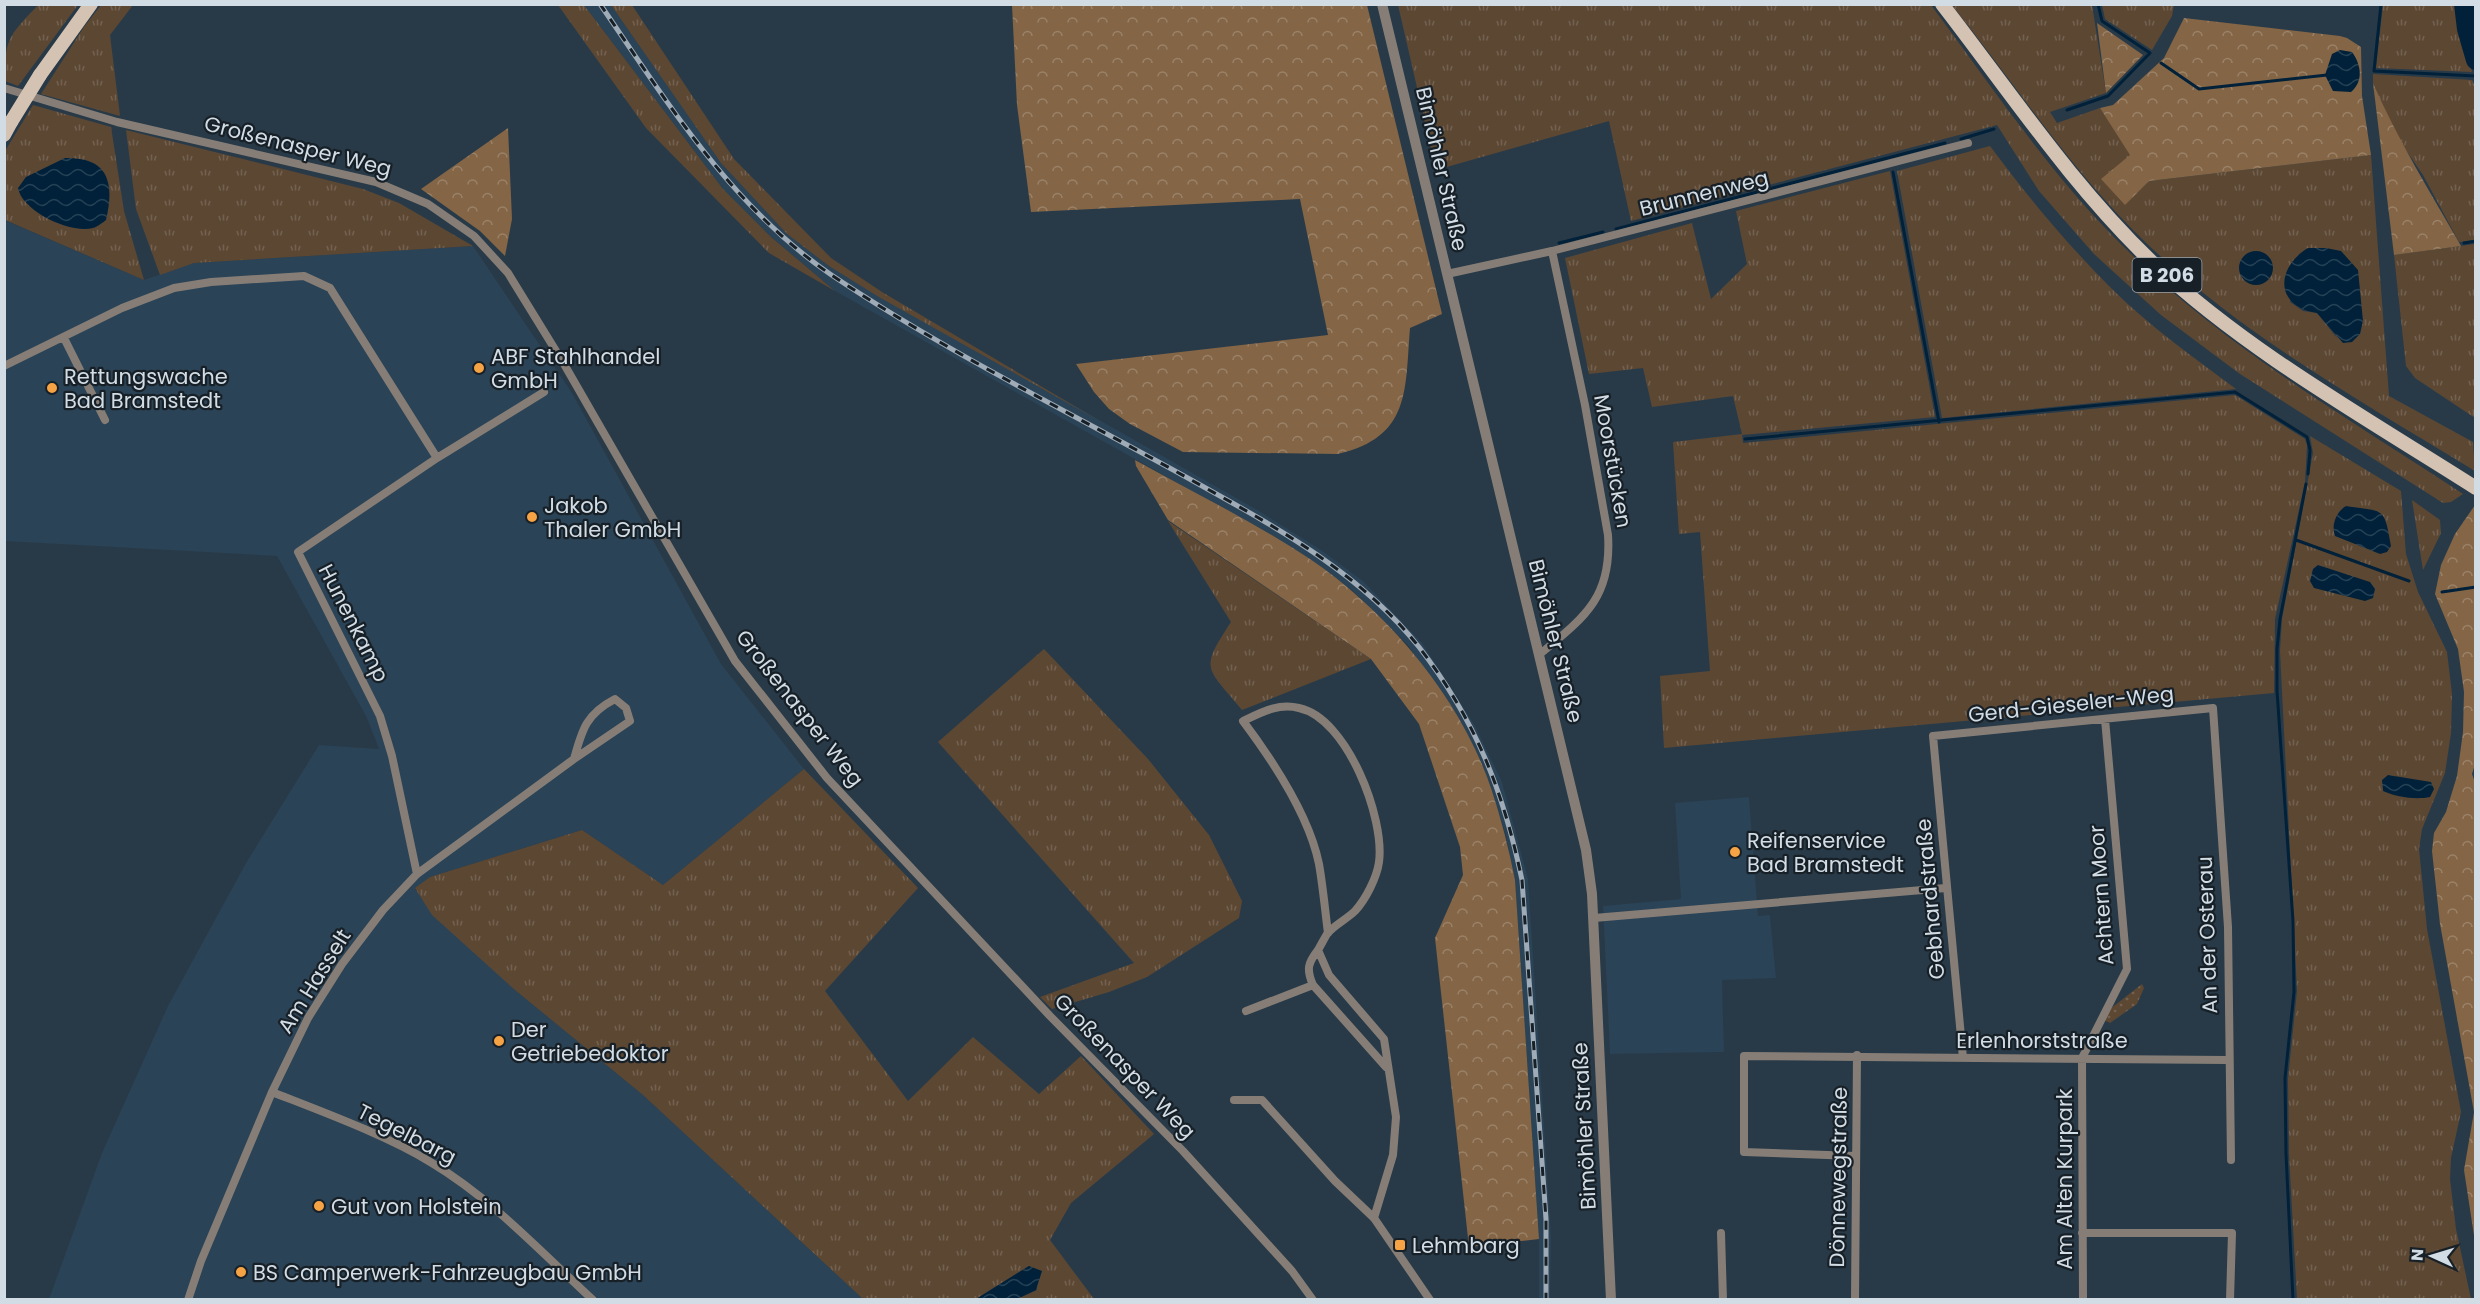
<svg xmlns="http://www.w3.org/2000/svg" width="2480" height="1304" font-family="Poppins,sans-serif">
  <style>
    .built { fill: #2b4356 }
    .grass { fill: url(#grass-tufts); fill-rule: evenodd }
    .forest { fill: url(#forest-crowns) }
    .park { fill: url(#park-dots) }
    .water { fill: url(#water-waves) }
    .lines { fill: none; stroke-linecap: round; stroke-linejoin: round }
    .stream { stroke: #002139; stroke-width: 3 }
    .river { stroke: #002139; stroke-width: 20 }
    .minor { stroke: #867e76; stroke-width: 8 }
    .tertiary { stroke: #867e76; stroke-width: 10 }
    .primary { stroke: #d4c3b3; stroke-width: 14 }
    .rail-casing { stroke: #9facb7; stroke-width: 5 }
    .rail { stroke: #182027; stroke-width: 3; stroke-dasharray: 9; stroke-linecap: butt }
    .primary-bridge { stroke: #d4c3b3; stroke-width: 14 }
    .poi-dot { fill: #f5a345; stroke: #182027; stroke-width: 2 }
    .labels { text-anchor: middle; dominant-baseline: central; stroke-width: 4.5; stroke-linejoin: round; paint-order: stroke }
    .shield { fill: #182027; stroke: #9aa4ac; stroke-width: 1.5 }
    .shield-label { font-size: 20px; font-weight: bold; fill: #d1dce5 }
    .street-label { font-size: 21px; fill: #d1dce5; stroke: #182027 }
    .poi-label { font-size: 21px; fill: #d1dce5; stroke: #182027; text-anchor: start }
  </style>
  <defs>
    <pattern id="grass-tufts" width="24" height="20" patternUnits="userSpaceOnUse" patternTransform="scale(1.5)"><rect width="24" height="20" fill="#5c4732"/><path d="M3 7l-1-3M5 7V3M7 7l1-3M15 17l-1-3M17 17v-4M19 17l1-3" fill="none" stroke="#726150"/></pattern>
    <pattern id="forest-crowns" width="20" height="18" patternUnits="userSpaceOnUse" patternTransform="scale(1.5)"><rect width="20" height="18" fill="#846545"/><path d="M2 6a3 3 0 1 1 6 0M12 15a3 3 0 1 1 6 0" fill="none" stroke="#9a8269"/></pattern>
    <pattern id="park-dots" width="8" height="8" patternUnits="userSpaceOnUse" patternTransform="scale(1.5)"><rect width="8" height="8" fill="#5c4732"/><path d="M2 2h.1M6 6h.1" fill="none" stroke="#726150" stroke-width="1.8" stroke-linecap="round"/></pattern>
    <pattern id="water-waves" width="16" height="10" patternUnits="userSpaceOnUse" patternTransform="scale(1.5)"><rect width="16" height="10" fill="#002139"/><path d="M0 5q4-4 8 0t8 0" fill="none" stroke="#244156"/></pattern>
  </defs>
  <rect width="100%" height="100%" fill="#283a48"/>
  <path class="built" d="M584 5H611L721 163 787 234 829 266 1259 511 1321 550 1363 581 1422 643 1475 726 1502 782 1528 879 1551 1237 1550 1299H1539V1239L1515 880 1506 836 1490 785 1464 731 1408 645 1352 590 1251 524 835 291 771 237 723 189Z
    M4 220 144 280 194 263 473 246 572 393 721 664 804 769 663 885 582 830 430 877 415 889 515 990 643 1095 863 1299H49L102 1153 168 1006 246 863 319 745 379 749 367 718 277 556 5 541Z
    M1749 797 1758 916 1770 915 1776 978 1722 980 1724 1052 1610 1054 1603 906 1681 899 1675 803Z"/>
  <path class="grass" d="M39 4 78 5 18 86 5 81C4 38 10 35 39 4Z
    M101 5H133L110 35 120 116 41 94 84 27Z
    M558 5H584L723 189 771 237 835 291 769 253 646 128Z
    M611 5H632L734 159 831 258 882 292 1098 420 879 297 829 266 787 234 721 163Z
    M1398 5H1931C1993 88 2051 176 2126 249 2224 347 2348 418 2463 494L2451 502 2443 503 2240 374 2161 315 2094 254 2039 191 1997 125 1631 221 1609 121 1436 170Z
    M1952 5H2092L2106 93 2050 112 2057 123 2100 108 2149 181 2371 155 2389 396 2473 442 2475 471C2356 398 2234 331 2134 231 2066 163 2012 80 1952 5ZM2299 254 2337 338 2317 313 2303 311 2290 302Z
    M2102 5V4L2174 5 2172 16 2152 50 2105 19Z
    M2383 5H2457L2472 72 2376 68Z
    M2373 74 2472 80 2476 89 2475 240 2459 242 2423 175 2397 137 2373 83Z
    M33 105 111 127 124 211 144 280 5 220V151Z
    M126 130 363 189 399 203 473 246 194 263 160 275 136 209Z
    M1990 146C2027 196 2067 244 2111 288 2149 326 2193 357 2236 389L1942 418 1897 171Z
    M1890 171 1935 417 1742 435 1743 443 2235 395 2305 439 2307 445 2305 482 2275 619 2274 693 1664 748 1660 676 1710 671 1700 532 1679 534 1673 442 1742 434 1733 396 1652 407 1643 368 1589 374 1565 258 1692 223 1711 299 1747 264 1736 211Z
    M2475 244V418L2415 378 2406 366 2394 255Z
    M2310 436 2401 491 2406 554 2418 592 2447 652 2452 694 2451 733 2445 773 2422 829 2419 849 2427 929 2461 1112 2451 1158 2450 1179 2456 1229 2471 1299H2297L2289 1154 2288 1079 2297 991 2280 651 2282 619 2313 453Z
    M2412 500 2440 520 2441 533 2423 570Z
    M1168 521 1371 659 1242 710C1206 666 1199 671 1231 622Z
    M1044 649 1148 759 1209 835 1242 901 1239 918 1147 977 1109 992 1052 1009 1040 997 1134 963 938 742Z
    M804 769 918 888 825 991 908 1101 973 1037 1039 1094 1081 1056 1154 1134 1071 1203 1050 1240 1094 1299H1017L1037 1290 1029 1266 976 1299H863L643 1095 515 990 432 915 415 888 430 877 582 830 663 885Z"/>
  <path class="forest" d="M1012 5H1367L1442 314 1410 328C1405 390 1411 437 1338 454L1183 452 1130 424 1109 409 1094 392 1076 364 1328 335 1300 199 1031 212 1017 105Z
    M2184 18 2340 36 2347 38 2361 47 2362 96 2371 155 2149 181 2125 205 2101 179 2130 155 2100 108 2113 105 2164 58Z
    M2097 23 2143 55 2106 93Z
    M2373 83C2398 140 2430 192 2461 246L2394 255Z
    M508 128 512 219 505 256 480 231 421 189Z
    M1135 460C1193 492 1254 522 1310 559 1388 612 1460 697 1491 788 1501 818 1509 849 1515 880L1539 1239 1469 1247 1435 938 1463 875 1460 847 1419 724 1371 659 1168 520 1136 466Z
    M2475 505 2476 761 2472 774 2476 785 2475 1242 2464 1170 2474 1112 2440 924 2432 851 2434 833 2446 812 2457 776 2463 732 2464 692 2458 649 2435 594 2441 565 2455 534Z"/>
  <path class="park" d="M2142 984 2144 988 2137 1004 2110 1023 2104 1020 2110 1009Z"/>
  <path class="water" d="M2340 50 2352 52C2361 64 2364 81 2351 92L2333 91 2325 75 2332 54Z
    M65 158C108 157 115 182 106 220 102 223 97 227 93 228 70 234 22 211 18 188L26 177Z
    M2308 248H2326L2341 251 2358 270 2363 321 2360 334 2352 342 2343 343 2317 313C2275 307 2275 268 2308 248Z
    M2239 268a17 17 0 1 1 34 0a17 17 0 1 1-34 0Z
    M2346 506C2385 512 2384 506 2391 546L2387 552 2380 554 2335 536C2331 525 2336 512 2346 506Z
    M2318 565 2370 582 2375 589 2373 598 2365 601 2314 588 2310 581 2313 569Z
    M2388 775 2431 782 2434 789 2430 797C2416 800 2396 797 2383 791L2382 780Z
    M1029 1266 1042 1271 1036 1290 1017 1299H976Z"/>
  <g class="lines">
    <path class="stream" d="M2381 4 2374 71 2476 76
      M2161 63 2199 89 2327 75
      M2067 110 2108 96 2150 53 2102 21 2098 4
      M1961 139 1994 129
      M1893 172 1939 422
      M1616 229 1945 143
      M1559 243 1603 232
      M2464 243 2476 241
      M1745 439 2235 392 2307 437 2310 450 2308 474
      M2296 540 2409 581
      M2442 592 2476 587
      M2293 1300 2286 1154 2285 1078 2294 992 2293 921 2277 691V649L2280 619 2306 484"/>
    <path class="river" d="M2464 4 2467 29 2476 60"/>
    <path class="minor" d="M4 88 117 122 376 182 428 204 474 236 508 273 564 364 735 661 827 778 1050 1016 1183 1151 1292 1271 1313 1300
      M1447 274 1552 251 1968 143
      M64 338 105 420
      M4 366 122 308 174 288 211 282 304 276 330 288 437 458
      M1540 654C1585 617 1612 597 1608 535L1585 405 1552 251
      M417 874 392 756 380 716 298 552 437 458 544 392
      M1594 918 1946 888
      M1318 950C1321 945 1324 939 1327 934 1334 925 1347 919 1355 911 1366 899 1377 877 1379 862 1385 818 1347 718 1299 708 1278 703 1262 712 1243 721 1273 761 1309 815 1319 864 1323 887 1325 910 1328 933
      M1246 1011 1313 985
      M1963 1058 1933 736 2213 708 2228 927 2231 1160
      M272 1092C323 1112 386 1135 432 1163 492 1199 542 1253 593 1300
      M1234 1100H1262L1335 1181 1374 1218 1430 1300
      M1855 1156 1744 1152V1056L2228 1060
      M1374 1218 1393 1155 1396 1117 1384 1039 1329 975 1318 950C1308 963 1306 969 1313 985L1386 1067
      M1721 1233 1723 1300
      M2082 1233H2232L2230 1300
      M188 1300 201 1261 272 1092 308 1018 342 964 383 910 417 874 574 759C582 730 586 714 615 699L626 708 630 721 574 759
      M1855 1300 1857 1055
      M2083 1300 2082 1058 2127 969 2105 719"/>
    <path class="tertiary" d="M1382 4 1586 850 1592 894 1611 1300"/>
    <path class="primary" d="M1942 4C2011 93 2073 187 2155 265 2248 352 2368 419 2476 488
      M40 75 91 4
      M4 135 11 122"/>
    <g class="rail-casing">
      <path id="rail" d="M600 4C667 102 731 206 830 274 943 350 1067 411 1186 477 1270 524 1358 570 1419 647 1476 721 1503 790 1522 880L1546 1219V1300"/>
    </g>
    <use href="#rail" class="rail"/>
    <path class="primary-bridge" d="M11 122 40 75"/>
  </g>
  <g class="poi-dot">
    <circle cx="479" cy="368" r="6"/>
    <circle cx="52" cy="388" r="6"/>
    <circle cx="532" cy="517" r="6"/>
    <circle cx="1735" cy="852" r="6"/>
    <circle cx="499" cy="1041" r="6"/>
    <circle cx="319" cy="1206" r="6"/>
    <rect x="1394" y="1239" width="12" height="12" rx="3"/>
    <circle cx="241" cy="1272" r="6"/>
  </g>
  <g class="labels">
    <rect class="shield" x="2132.5" y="258" width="69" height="34" rx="4.5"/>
    <g class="shield-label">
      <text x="2167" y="275">B 206</text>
    </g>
    <g class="street-label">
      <text transform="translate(298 146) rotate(14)">Großenasper Weg</text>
      <text transform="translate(1442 169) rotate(77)">Bimöhler Straße</text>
      <text transform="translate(1704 193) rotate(-14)">Brunnenweg</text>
      <text transform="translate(1613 461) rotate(80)">Moorstücken</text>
      <text transform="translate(354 623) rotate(63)">Hunenkamp</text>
      <text transform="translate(1556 641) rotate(76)">Bimöhler Straße</text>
      <text transform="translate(2071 704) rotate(-6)">Gerd-Gieseler-Weg</text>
      <text transform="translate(800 708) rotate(52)">Großenasper Weg</text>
      <text transform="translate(2101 895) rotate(-94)">Achtern Moor</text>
      <text transform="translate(1930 899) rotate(-95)">Gebhardstraße</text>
      <text transform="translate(2207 935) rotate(-92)">An der Osterau</text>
      <text transform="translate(314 981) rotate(-58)">Am Hasselt</text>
      <text x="2042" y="1040">Erlenhorststraße</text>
      <text transform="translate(1125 1066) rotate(46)">Großenasper Weg</text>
      <text transform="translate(1584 1126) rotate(-93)">Bimöhler Straße</text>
      <text transform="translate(407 1134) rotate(27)">Tegelbarg</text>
      <text transform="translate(1838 1177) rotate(-89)">Dönnewegstraße</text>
      <text transform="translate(2064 1179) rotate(-90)">Am Alten Kurpark</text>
    </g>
    <g class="poi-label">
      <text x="491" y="356">ABF Stahlhandel<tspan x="491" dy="24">GmbH</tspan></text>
      <text x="64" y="376">Rettungswache<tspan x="64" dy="24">Bad Bramstedt</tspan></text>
      <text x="544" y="505">Jakob<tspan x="544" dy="24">Thaler GmbH</tspan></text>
      <text x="1747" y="840">Reifenservice<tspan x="1747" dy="24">Bad Bramstedt</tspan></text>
      <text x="511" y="1029">Der<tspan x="511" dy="24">Getriebedoktor</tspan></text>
      <text x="331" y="1206">Gut von Holstein</text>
      <text x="1412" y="1245">Lehmbarg</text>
      <text x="253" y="1272">BS Camperwerk-Fahrzeugbau GmbH</text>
    </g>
  </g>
  <rect width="2480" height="1304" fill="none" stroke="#d1dce5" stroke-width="12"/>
  <g transform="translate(2432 1256) rotate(274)" stroke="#182027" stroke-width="4.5" paint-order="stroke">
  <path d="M0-4.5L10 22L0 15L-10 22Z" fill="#d1dce5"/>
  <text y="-9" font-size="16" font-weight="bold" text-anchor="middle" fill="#d1dce5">N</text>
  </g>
</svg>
